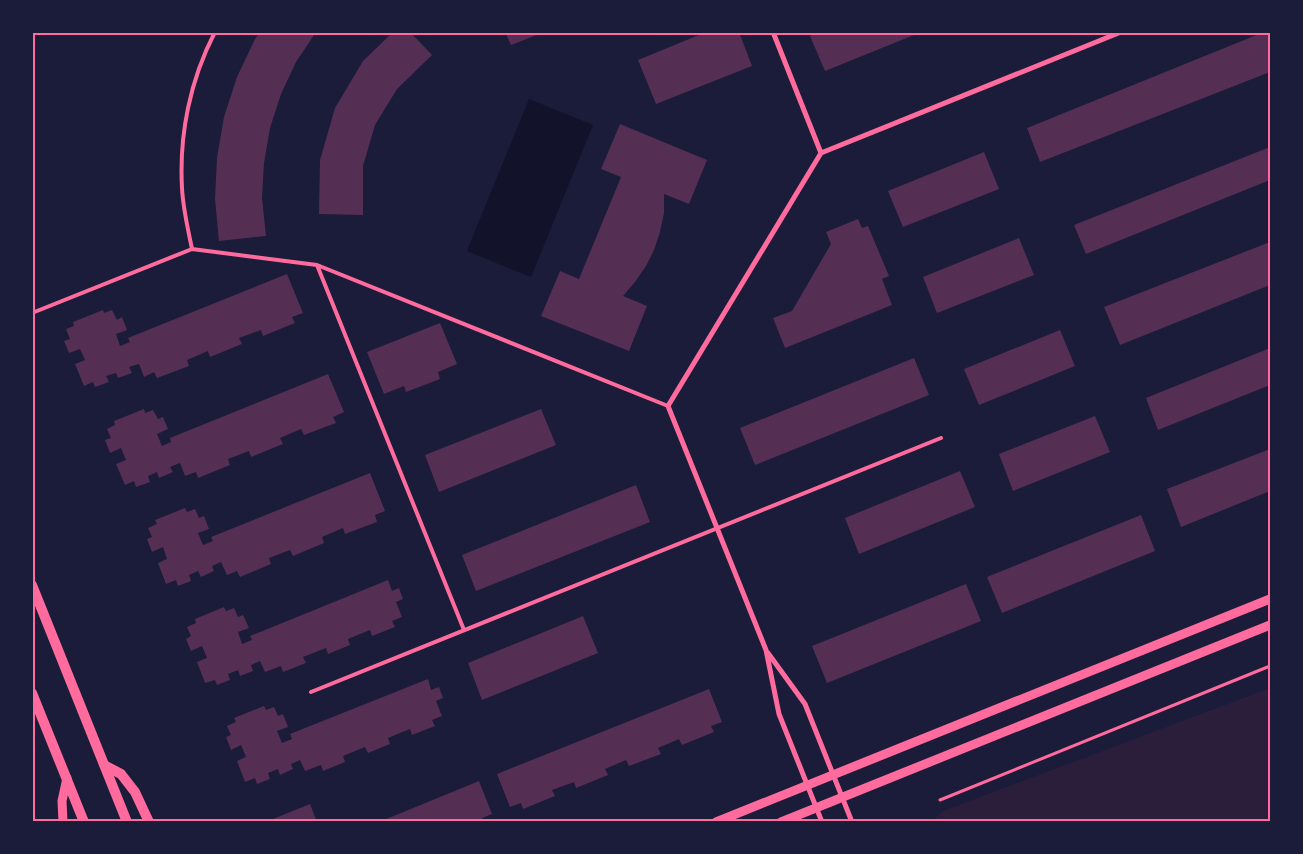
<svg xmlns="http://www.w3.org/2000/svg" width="1303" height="854" font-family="'Playfair Display',serif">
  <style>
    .green { fill: #2a1e3b }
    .water { fill: #12122b }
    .building { fill: #542f53 }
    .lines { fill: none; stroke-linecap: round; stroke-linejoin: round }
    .path { stroke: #ff6b9d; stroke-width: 3 }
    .service { stroke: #ff6b9d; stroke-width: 4 }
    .minor { stroke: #ff6b9d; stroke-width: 5 }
    .tertiary { stroke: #ff6b9d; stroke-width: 9 }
    .secondary { stroke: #ff6b9d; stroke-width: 10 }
    .neatline { fill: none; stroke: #ff6b9d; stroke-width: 2 }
  </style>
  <rect width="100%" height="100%" fill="#1b1b3a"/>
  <path class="green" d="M1270 688V821H932L943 811Z"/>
  <path class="water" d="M529 99 593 125 531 277 467 251Z"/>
  <path class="building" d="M260 32H316L296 62 281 94 270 128 264 163 262 198 266 236 219 241 215 199 217 158 224 117 237 77 255 39Z
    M393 32H410L432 55 397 89 375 125 363 166V215L319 214 320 160 335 108 363 61Z
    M505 32H542V33L511 45Z
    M706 32H739L752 66 656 104 638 60Z
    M818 32H919V33L825 71 810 36Z
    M1264 32H1270V72L1040 162 1027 128Z
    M620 124 707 160 689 204 664 194V213L660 232 654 250 646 266 635 282 623 296 647 306 629 351 541 316 560 271 579 279 621 177 601 169Z
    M1270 147V180L1086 254 1074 225Z
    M984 152 999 189 903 227 888 191Z
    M858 219 862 228 868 226 889 276 882 279 892 305 785 348 773 318 792 311 831 244 826 232Z
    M1019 238 1034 275 937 313 923 277Z
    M1270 242V285L1120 345 1104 307Z
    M287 274 303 313 292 317 295 323 263 336 261 330 239 338 242 344 210 357 208 351 187 360 189 366 157 378 154 372 144 377 139 364 129 367 132 373 118 378 116 373 106 376 109 382 95 387 93 382 84 386 75 364 85 360 80 349 69 353 64 341 70 339 66 329 74 326 73 322 103 310 104 313 112 310 117 320 122 317 127 330 116 334 120 346 130 342 128 338Z
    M440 323 457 364 438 372 440 379 406 392 404 386 384 394 367 352Z
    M1060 330 1075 366 979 405 964 369Z
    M1270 348V385L1158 430 1146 398Z
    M914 358 929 395 755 465 740 428Z
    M328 374 344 412 333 417 336 423 304 435 301 429 280 438 283 444 251 457 249 451 228 459 230 465 198 478 196 472 185 476 180 463 170 467 173 472 159 478 157 472 148 476 150 482 136 487 134 481 125 485 116 464 126 460 121 448 110 453 105 440 111 438 107 429 115 425 114 421 144 409 145 413 153 410 158 419 163 417 168 429 157 434 162 446 171 442 170 438Z
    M541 409 556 445 439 492 425 455Z
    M1095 416 1110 452 1013 491 999 454Z
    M1270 449V491L1181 527 1167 489Z
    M960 471 975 507 859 554 845 518Z
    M370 473 385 511 375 515 377 522 345 534 343 528 322 537 324 543 293 556 290 550 269 558 271 564 240 577 237 571 227 575 221 562 212 566 214 571 201 577 198 571 189 575 191 581 178 586 176 580 166 584 158 563 167 559 163 547 152 552 147 539 152 537 148 528 157 524 155 520 185 508 187 512 195 509 199 518 204 516 209 529 198 533 203 545 213 541 211 537Z
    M636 485 650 522 476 591 462 555Z
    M1141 515 1155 551 1002 613 987 577Z
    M388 580 392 591 399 588 403 599 396 602 402 617 392 621 395 627 372 636 370 630 348 639 350 645 328 654 326 648 303 657 306 663 283 672 281 666 265 672 260 661 251 665 253 671 240 676 238 670 228 674 230 680 217 685 215 680 205 683 197 662 207 658 202 646 191 651 186 639 191 636 187 627 196 623 195 619 224 607 226 611 234 608 238 617 243 615 249 628 238 632 242 644 252 640 250 636Z
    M966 584 981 621 827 683 812 646Z
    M583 616 598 653 482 700 468 663Z
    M428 679 431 690 439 687 443 698 436 701 442 716 432 720 435 726 412 735 410 729 388 738 390 744 368 753 365 747 343 756 345 762 323 771 321 765 305 771 300 760 291 764 293 769 280 775 278 769 268 773 270 779 257 784 255 778 245 782 237 761 246 757 241 745 231 750 226 737 231 735 227 726 236 722 234 718 264 706 266 710 274 707 278 716 283 714 288 727 277 731 282 743 292 739 290 734Z
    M709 689 722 722 711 726 714 732 682 745 679 739 658 748 661 754 629 766 626 760 605 769 608 775 576 788 574 782 552 790 555 796 523 809 521 803 510 807 497 774Z
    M479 781 492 814 482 818 483 822H379Z
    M310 804 317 822H268V821Z"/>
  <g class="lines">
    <path class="path" d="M940 800 1270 666"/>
    <path class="service" d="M192 249 317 265 668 406
      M317 265 464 630
      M32 313 192 249C188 229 183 209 182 188 179 135 190 80 215 32
      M311 692 941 438"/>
    <path class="minor" d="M773 32 821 153
      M768 653 805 704 852 822
      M822 822 779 714 766 650 668 406 821 153 1121 32"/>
    <path class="tertiary" d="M63 822 62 801 67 778
      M716 822 1270 599
      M781 822 1270 625"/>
    <path class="secondary" d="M32 585 127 822
      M32 693 84 822
      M104 765 121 774 135 792 149 822"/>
  </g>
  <rect width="1303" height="854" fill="none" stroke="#1b1b3a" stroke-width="68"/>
  <rect x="34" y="34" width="1235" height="786" class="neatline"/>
</svg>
